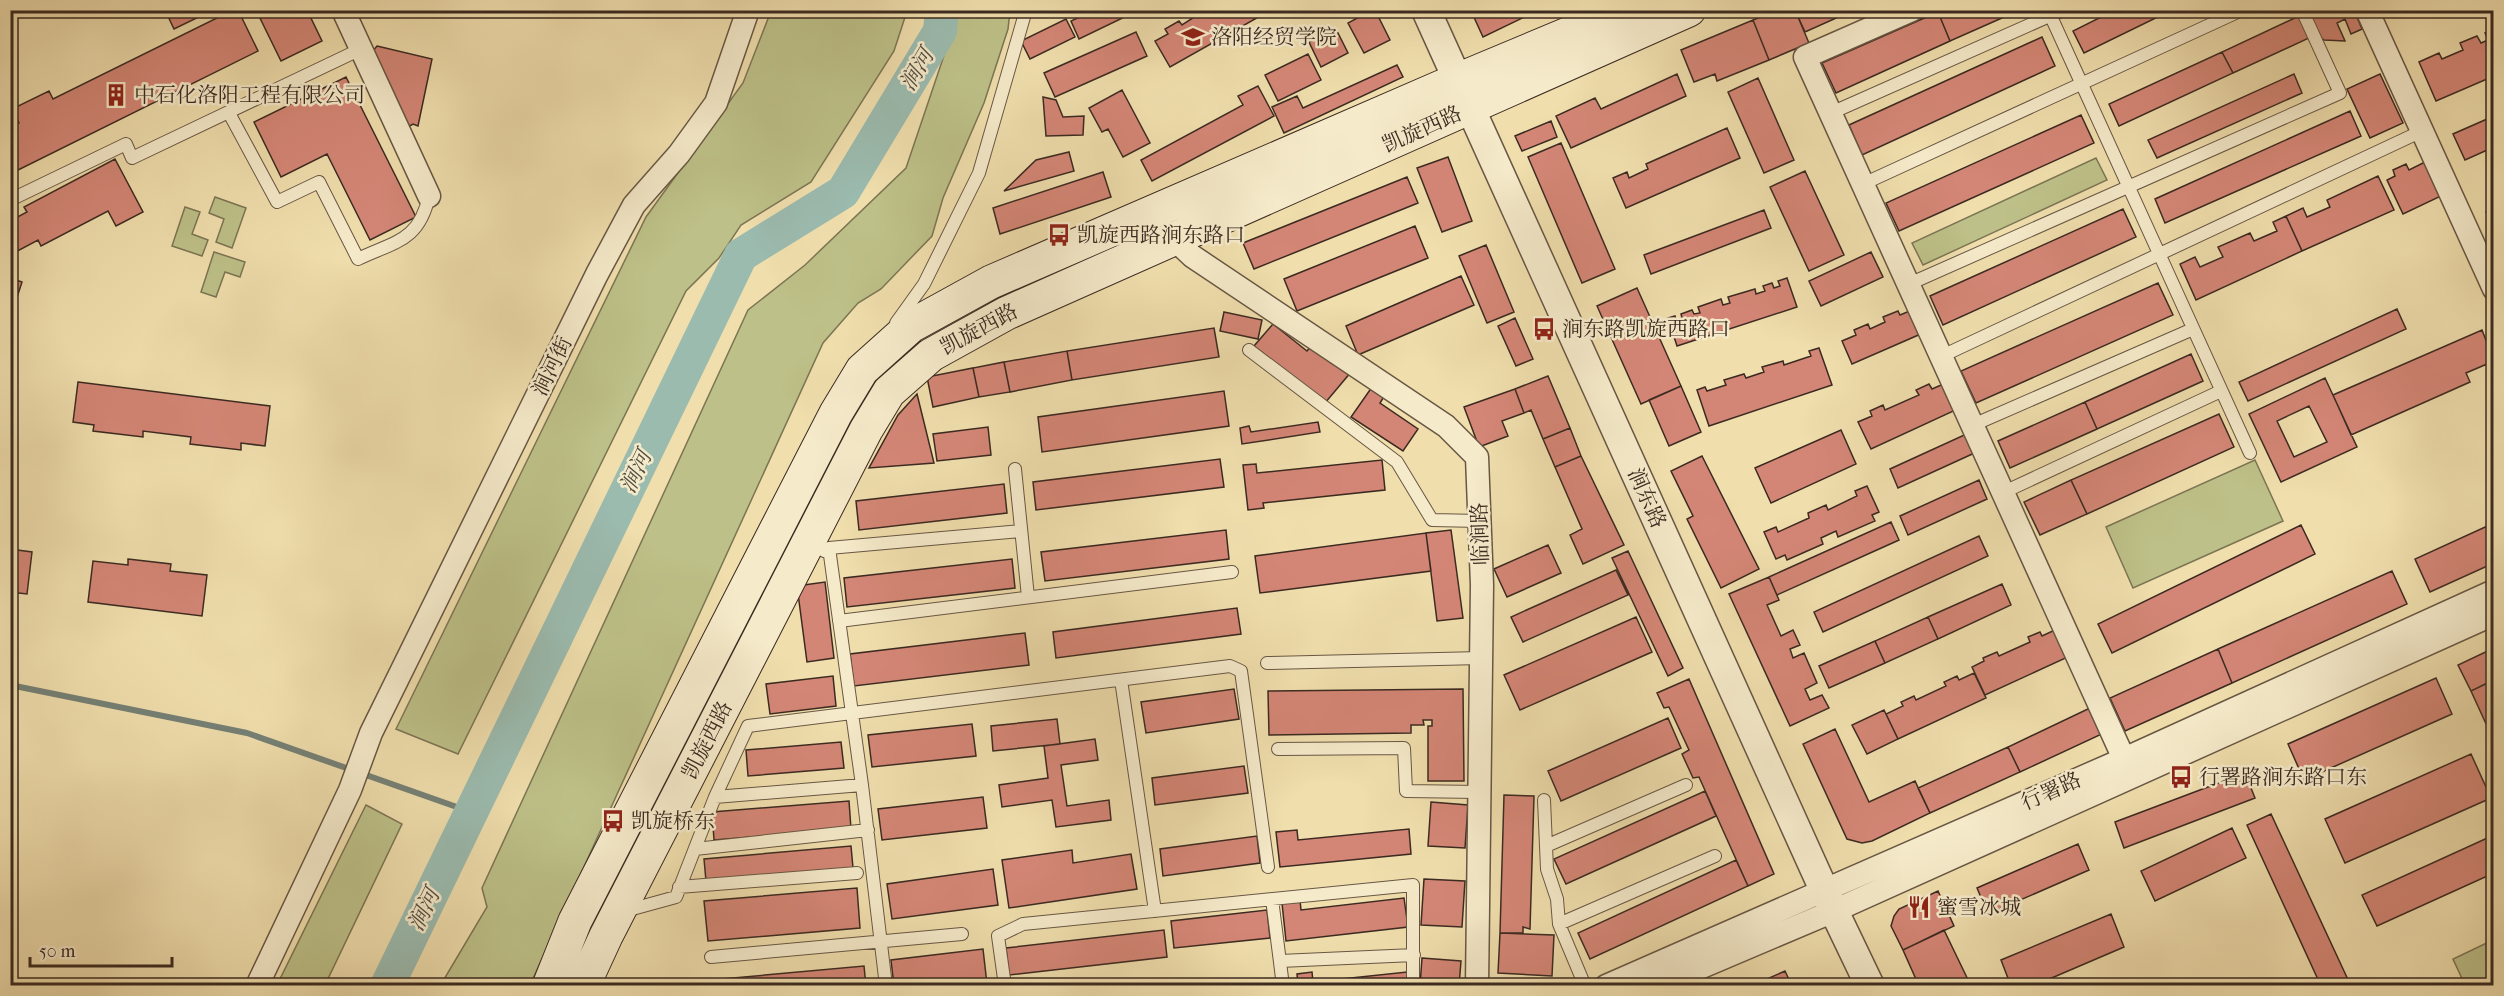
<svg xmlns="http://www.w3.org/2000/svg" width="2504" height="996" font-family="'IM FELL French Canon','Noto Serif SC',serif">
  <style>
    .green { fill: #bdc088; stroke: #7c7554; stroke-width: 1.5 }
    .lines { fill: none; stroke-linecap: round; stroke-linejoin: round }
    .stream { stroke: #758176; stroke-width: 6 }
    .river { stroke: #9bbbaf; stroke-width: 34 }
    .building { fill: #d48676; stroke: #3b2a21; stroke-width: 1.5; fill-rule: evenodd }
    .service-casing { stroke: #685744; stroke-width: 14 }
    .minor-casing { stroke: #685744; stroke-width: 25 }
    .tertiary-casing { stroke: #685744; stroke-width: 31 }
    .secondary-casing { stroke: #3b2a21; stroke-width: 35 }
    .service { stroke: #f5eaca; stroke-width: 12 }
    .minor { stroke: #f5eaca; stroke-width: 22 }
    .tertiary { stroke: #f5eaca; stroke-width: 28 }
    .secondary { stroke: #f5eaca; stroke-width: 33 }
    .labels { text-anchor: middle; dominant-baseline: central; stroke-width: 5; stroke-linejoin: round; paint-order: stroke }
    .poi-label { font-size: 21px; fill: #3b2a21; stroke: #f5eaca; text-anchor: start }
    .street-label { font-size: 21px; fill: #3b2a21; stroke: #f5eaca }
    .water-label { font-size: 22px; font-style: italic; fill: #534e44; stroke: #f5eaca }
  </style>
  <rect width="100%" height="100%" fill="#f0dead"/>
  <filter id="stains"><feTurbulence type="fractalNoise" baseFrequency=".00333" numOctaves="4"/><feColorMatrix values="0 0 0 0 .2 0 0 0 0 .09 0 0 0 0 .02 0 0 0 .5 -.17"/></filter>
  <radialGradient id="worn" r=".72"><stop offset=".6" stop-color="#630" stop-opacity="0"/><stop offset="1" stop-color="#630" stop-opacity=".3"/></radialGradient>
  <path class="green" d="M771 11H907L894 51 811 182 741 225 719 258 686 291 458 754 396 729 646 217 743 83Z
    M959 11H1010L1008 29 984 103 943 198 932 236 881 289 858 303 823 343 530 985 440 986 487 907 482 888 748 310 805 265 906 168Z
    M2096 158 2107 180 1923 265 1912 243Z
    M215 197 246 208 232 248 216 242 224 219 209 213Z
    M185 207 200 212 192 234 208 240 202 256 172 246Z
    M214 252 245 262 240 277 225 272 216 297 201 292Z
    M2255 460 2283 521 2133 588 2106 527Z
    M366 805 402 824 325 985H277Z
    M2493 940V985H2465L2453 959Z"/>
  <g class="lines">
    <path class="stream" d="M10 685 247 733 471 812"/>
    <path class="river" d="M387 986 741 255 843 192 940 31 942 10"/>
  </g>
  <path class="building" d="M165 10H213L174 29Z
    M233 10H238L258 51 10 174V127L19 123 12 109 49 91 53 99Z
    M256 10H307L322 41 281 61Z
    M1094 10H1139L1079 39 1071 21Z
    M1205 10H1271L1170 67 1155 41 1168 34 1165 29 1179 21 1182 25Z
    M1372 10H1375L1390 40 1364 53 1348 23Z
    M1482 10H1539L1483 37 1473 15Z
    M1777 10H1795L1809 43 1769 60 1753 20Z
    M1795 10H1854L1805 32Z
    M1941 10H2020L1950 41 1938 12Z
    M2115 10H2172L2084 53 2073 31Z
    M2308 10H2354L2362 29 2351 34 2345 19 2337 23 2345 41 2324 40 2319 36Z
    M1938 12 1950 41 1836 93 1822 63Z
    M2299 16 2309 38 2233 73 2222 52Z
    M1066 19 1075 37 1030 59 1021 41Z
    M1753 20 1769 60 1717 81 1715 74 1694 82 1681 50Z
    M1336 29 1348 53 1321 67 1309 42Z
    M2494 30V76L2436 101 2419 62 2439 53 2442 59 2463 50 2460 43 2477 36 2481 43 2488 40 2485 33Z
    M1136 32 1147 56 1055 97 1044 73Z
    M2042 37 2055 66 1862 155 1849 125Z
    M377 46 432 59 418 126 413 124 403 130 368 57Z
    M2222 52 2233 73 2119 126 2109 104Z
    M1308 54 1321 80 1278 101 1265 75Z
    M1397 65 1403 77 1284 133 1272 107 1297 96 1303 108Z
    M1677 74 1686 96 1571 148 1556 116 1595 98 1601 109Z
    M2294 74 2302 93 2157 158 2148 140Z
    M2380 74 2403 123 2370 138 2347 89Z
    M346 77 416 217 370 240 327 154 281 177 254 122Z
    M1758 78 1794 160 1764 173 1728 92Z
    M1258 86 1274 116 1152 181 1141 160 1243 105 1238 96Z
    M1122 90 1150 143 1123 157 1108 129 1102 132 1089 108Z
    M1043 97 1056 100 1063 117 1084 116 1083 135 1046 136Z
    M2350 111 2361 136 2165 223 2155 199Z
    M2081 115 2094 143 1899 231 1886 203Z
    M2494 116V147L2465 160 2453 134Z
    M1551 121 1557 137 1522 151 1515 136Z
    M1727 128 1740 158 1626 208 1613 178 1627 172 1629 178 1648 169 1646 164Z
    M1561 143 1615 269 1582 283 1528 157Z
    M1069 152 1074 171 1004 191 1036 160Z
    M1448 157 1472 221 1442 232 1417 168Z
    M115 159 143 212 116 226 108 211 41 246 38 240 10 255V221L27 212 24 207Z
    M2425 162 2441 196 2403 214 2387 180 2395 176 2393 170 2406 164 2409 170Z
    M1805 171 1844 255 1809 271 1770 187Z
    M1103 172 1111 197 1000 234 993 208Z
    M2378 176 2394 210 2302 251 2286 216 2303 208 2307 217 2330 207 2327 200Z
    M1407 177 1418 203 1254 269 1243 243Z
    M2494 208V227L2486 212Z
    M2123 209 2136 237 1943 325 1930 296Z
    M1764 210 1771 228 1651 274 1644 255Z
    M2286 216 2302 251 2196 300 2180 264 2195 257 2200 267 2223 257 2218 247 2250 233 2254 241 2277 231 2273 222Z
    M1415 226 1428 258 1297 311 1284 279Z
    M1486 245 1514 312 1487 323 1459 256Z
    M1871 252 1883 277 1821 306 1809 281Z
    M1461 276 1474 305 1358 355 1346 326Z
    M10 278 22 282 10 319Z
    M1787 278 1797 307 1677 346 1668 318 1675 316 1676 320 1682 318 1681 314 1692 310 1694 314 1700 313 1698 307 1721 299 1723 305 1730 303 1728 297 1755 289 1756 294 1765 291 1763 286 1772 283 1774 288 1780 286 1778 281Z
    M2158 283 2173 315 1976 403 1961 371Z
    M1637 288 1681 386 1641 404 1597 306Z
    M2397 309 2406 329 2248 401 2239 382Z
    M1912 310 1923 333 1852 364 1842 341 1856 335 1854 330 1868 324 1870 329 1885 322 1883 317 1898 311 1900 315Z
    M1224 312 1262 320 1258 339 1220 331Z
    M1515 318 1533 359 1516 366 1498 326Z
    M1273 324 1307 351 1311 346 1331 363 1334 359 1351 372 1325 403 1254 346Z
    M1214 328 1219 357 1072 380 1067 351Z
    M2482 330 2494 361 2466 373 2470 382 2351 435 2333 395Z
    M1819 348 1832 385 1709 426 1697 390 1705 387 1707 391 1726 385 1724 380 1744 374 1746 378 1764 372 1762 367 1783 361 1784 365 1811 356 1809 351Z
    M1067 351 1072 380 1010 392 1004 362Z
    M2191 354 2203 381 2097 429 2085 402Z
    M1004 362 1010 392 979 397 973 368Z
    M973 368 979 397 933 407 927 377Z
    M1548 376 1570 428 1543 439 1531 410 1524 413 1515 389Z
    M2325 378 2357 447 2281 482 2249 414ZM2309 406 2327 442 2294 457 2277 421Z
    M78 382 270 406 265 446 241 443V450L190 444 191 437 143 431V437L93 431 94 425 73 422Z
    M1948 382 1960 408 1871 449 1858 422 1872 416 1870 411 1883 405 1885 410 1919 395 1916 390 1929 384 1932 389Z
    M1681 386 1701 432 1669 446 1649 400Z
    M1372 387 1385 395 1380 403 1418 429 1403 451 1351 417Z
    M1515 389 1524 413 1502 421 1508 436 1479 447 1464 407Z
    M1224 391 1229 426 1042 452 1038 417Z
    M917 394 934 463 869 468 898 415Z
    M2085 402 2097 429 2010 468 1998 441Z
    M2219 414 2234 447 2087 514 2071 480Z
    M1318 422 1320 432 1242 444 1240 428 1249 426 1251 432Z
    M988 427 991 455 937 461 933 434Z
    M1570 428 1581 456 1555 467 1543 439Z
    M1841 430 1856 464 1771 503 1755 468Z
    M1973 431 1981 450 1898 488 1890 469Z
    M1581 456 1624 545 1583 564 1570 535 1582 529 1555 467Z
    M1702 456 1759 569 1721 588 1687 519 1693 516 1671 471Z
    M1220 459 1224 487 1036 510 1033 482Z
    M1382 460 1385 490 1263 503 1264 508 1248 510 1243 465 1256 464 1257 473Z
    M1979 480 1987 499 1908 535 1900 516Z
    M2071 480 2087 514 2040 535 2024 502Z
    M1004 484 1007 513 859 530 856 501Z
    M1867 486 1879 512 1872 515 1875 521 1838 537 1836 531 1821 538 1823 544 1787 560 1785 555 1776 559 1764 532 1776 527 1778 532 1809 518 1808 513 1826 505 1828 510 1857 496 1855 491Z
    M1891 522 1899 540 1777 595 1769 577Z
    M2494 523V563L2430 592 2415 559Z
    M2301 525 2315 554 2112 653 2098 624Z
    M1226 530 1229 559 1045 581 1041 552Z
    M1451 530 1463 618 1437 621 1426 533Z
    M1426 533 1431 571 1260 593 1255 556Z
    M1979 536 1988 556 1823 632 1814 612Z
    M1548 545 1561 573 1507 597 1494 569Z
    M10 549 32 552 27 594 10 592Z
    M1628 551 1683 668 1668 676 1612 558Z
    M128 559 171 564 170 571 207 575 202 616 88 602 93 561 128 565Z
    M1012 559 1015 588 847 607 844 578Z
    M1616 570 1628 595 1523 642 1511 617Z
    M2392 571 2407 604 2232 683 2218 649Z
    M1769 577 1779 600 1767 605 1781 636 1793 630 1800 645 1790 649 1793 658 1804 653 1817 683 1805 689 1810 700 1822 695 1829 708 1790 726 1729 594Z
    M825 582 834 658 807 662 797 586Z
    M2002 584 2011 605 1938 639 1928 617Z
    M1237 608 1241 634 1056 658 1053 632Z
    M1636 617 1652 652 1520 710 1504 675Z
    M1928 617 1938 639 1885 663 1875 641Z
    M2057 629 2070 656 1985 695 1972 667 1984 661 1983 658 1997 652 1999 656 2030 642 2028 637 2040 632 2042 636Z
    M1025 633 1029 665 854 686 850 654Z
    M1875 641 1885 663 1829 688 1819 666Z
    M2494 648V680L2471 691 2458 665Z
    M2218 649 2232 683 2125 731 2110 698Z
    M1974 673 1986 698 1898 739 1886 714 1903 706 1901 702 1914 696 1916 700 1946 686 1944 682 1957 676 1959 680Z
    M833 676 836 706 770 714 766 684Z
    M2436 678 2452 714 2304 780 2288 744Z
    M1689 679 1774 874 1748 886 1699 777 1693 778 1682 754 1689 750 1669 707 1664 708 1657 693Z
    M2493 680 2494 722 2487 726 2471 691Z
    M1234 689 1239 719 1146 733 1141 702Z
    M1463 689 1464 781H1428V726H1432V720H1423L1424 725H1411V733L1269 735 1268 691Z
    M2092 707 2104 733 2020 772 2008 747Z
    M1884 710 1898 739 1867 754 1852 725Z
    M1668 718 1681 748 1561 801 1548 771Z
    M1057 719 1060 744 993 751 991 726Z
    M2494 722V740L2487 726Z
    M972 724 976 756 872 767 868 735Z
    M1835 729 1869 802 1915 781 1930 813 1872 841 1862 843 1847 839 1803 744Z
    M1095 739 1098 760 1061 765 1067 806 1109 800 1111 820 1056 827 1052 800 1002 807 999 785 1048 778 1044 746Z
    M841 742 844 768 748 776 746 750Z
    M2008 747 2020 772 1930 813 1918 788Z
    M2471 754 2491 798 2345 863 2325 819Z
    M1244 766 1248 793 1155 805 1152 778Z
    M2245 773 2255 798 2124 848 2115 822Z
    M1705 791 1716 816 1566 884 1554 859Z
    M1504 795 1534 796 1530 929 1523 927V933H1500Z
    M983 797 987 828 882 840 878 809Z
    M849 801 851 829 714 840 712 812Z
    M1431 802 1468 805 1465 848 1428 846Z
    M2271 814 2350 984 2347 986H2321L2247 825Z
    M2232 828 2246 858 2155 901 2141 871Z
    M1409 829 1411 854 1280 867 1276 832 1297 830 1298 840Z
    M2494 835V873L2377 926 2362 895Z
    M1257 836 1260 863 1163 876 1160 849Z
    M2078 844 2089 870 1988 914 1977 888Z
    M851 846 853 868 706 881 704 859Z
    M1072 850 1073 863 1131 854 1137 889 1009 908 1002 860Z
    M1736 860 1748 886 1590 959 1578 933Z
    M993 869 998 905 892 919 887 884Z
    M1424 879 1465 881 1462 927 1421 925Z
    M857 888 860 928 708 941 704 901Z
    M1938 891 1954 926 1903 950 1891 926 1894 916 1899 909Z
    M1404 898 1408 927 1286 941 1282 903 1300 900 1301 910Z
    M1267 910 1270 938 1174 948 1171 921Z
    M2111 914 2124 947 2033 986H2011L2001 960Z
    M1164 930 1167 957 1009 975 1006 948Z
    M1944 930 1971 986H1919L1903 950Z
    M1500 933 1554 935 1552 976 1498 973Z
    M983 949 987 984 894 986 891 960Z
    M1422 958 1461 961 1459 986H1420Z
    M864 966 866 986H711V980Z
    M1785 971 1792 986H1751Z
    M1312 972 1313 982 1407 972 1409 986H1298L1297 974Z"/>
  <g class="lines">
    <g class="service-casing">
      <path id="service" d="M2048 10 2250 453
        M229 113 277 202 319 182 358 259C396 241 419 241 429 196
        M1831 113 2063 10
        M1863 184 2242 10
        M10 200 126 144 132 158 361 49
        M1909 284 2340 93 2302 10
        M896 323 924 284 979 173 1026 10
        M1249 350 1397 462 1432 520 1480 521
        M1942 356 2422 131
        M1973 425 2193 329
        M1015 469 1028 597
        M2004 492 2221 391
        M829 548 862 785
        M824 551 829 548 1021 531
        M839 621 1232 572
        M1267 663 1481 658
        M1121 680 1155 911
        M1278 749 1404 748 1406 791 1479 792
        M715 797 862 785 886 986
        M1544 800 1547 869 1557 899 1559 924 1585 986
        M1546 846 1686 785
        M695 849 868 830
        M679 887 857 873
        M1272 899 1283 986
        M625 911 676 897 715 797 748 726 1230 666 1241 671 1268 867
        M1559 924 1715 856
        M711 957 962 934
        M1280 961 1414 955
        M1005 986 998 936 1023 924 1413 885V986"/>
    </g>
    <g class="minor-casing">
      <path id="minor" d="M343 10 429 196
        M1912 10 1805 57 2124 759
        M2367 10 2494 289
        M1174 239 1192 256 1446 426 1477 457 1482 585 1477 986
        M257 986 350 790 371 733 597 274 634 205 679 154 716 103 748 10
        M1606 986 2124 759 2494 591
        M1657 986 1836 910 2494 614"/>
    </g>
    <g class="tertiary-casing">
      <path id="tertiary" d="M1426 10 1824 890 1870 986"/>
    </g>
    <g class="secondary-casing">
      <path id="secondary" d="M549 986 575 921 836 413 862 370 911 326 991 282 1448 84 1625 10
        M583 986 606 936 866 430 889 392 931 355 1007 313 1689 10"/>
    </g>
    <use href="#service" class="service"/>
    <use href="#minor" class="minor"/>
    <use href="#tertiary" class="tertiary"/>
    <use href="#secondary" class="secondary"/>
  </g>
  <defs>
    <g id="school-bare" transform="scale(1.8)"><path d="M0-5L7-2L0 1L-7-2ZM-4 1L0 2.5L4 1V4Q0 6-4 4Z" fill="#8f2418" stroke="#f5eaca" stroke-width="2.5" paint-order="stroke"/></g>
    <g id="building-bare" transform="scale(1.8)"><path d="M-4-6H4V6H1V3H-1V6H-4ZM-2.5-4.3h1.7v1.8h-1.7ZM.8-4.3h1.7v1.8H.8ZM-2.5-1h1.7V.8h-1.7ZM.8-1h1.7V.8H.8Z" fill="#8f2418" stroke="#f5eaca" stroke-width="2.5" paint-order="stroke"/></g>
    <g id="bus-bare" transform="scale(1.8)"><path d="M-5-6H5V4H4V6H2V4H-2V6H-4V4H-5ZM-3.5-4V0h7V-4ZM-3.5 1.2v1.5H-2V1.2ZM2 1.2v1.5H3.5V1.2Z" fill="#8f2418" stroke="#f5eaca" stroke-width="2.5" paint-order="stroke"/></g>
    <g id="restaurant-bare" transform="scale(1.8)"><path d="M-5-6h1v4h1v-4h1v4h1v-4h1v5L-1.5 .5V6h-2V.5L-5-1ZM5-6V6H3V1.5H1.5Q1.5-4 5-6Z" fill="#8f2418" stroke="#f5eaca" stroke-width="2.5" paint-order="stroke"/></g>
  </defs>
  <g fill-rule="evenodd">
    <use href="#school-bare" x="1193" y="37"/>
    <use href="#building-bare" x="116" y="95"/>
    <use href="#bus-bare" x="1059" y="235"/>
    <use href="#bus-bare" x="1544" y="329"/>
    <use href="#bus-bare" x="2181" y="777"/>
    <use href="#bus-bare" x="613" y="821"/>
    <use href="#restaurant-bare" x="1919" y="907"/>
  </g>
  <g class="labels">
    <g class="poi-label">
      <text x="1211" y="37">洛阳经贸学院</text>
      <text x="134" y="95">中石化洛阳工程有限公司</text>
      <text x="1077" y="235">凯旋西路涧东路口</text>
      <text x="1562" y="329">涧东路凯旋西路口</text>
      <text x="2199" y="777">行署路涧东路口东</text>
      <text x="631" y="821">凯旋桥东</text>
      <text x="1937" y="907">蜜雪冰城</text>
    </g>
    <g class="street-label">
      <text transform="translate(1422 129) rotate(-24)">凯旋西路</text>
      <text transform="translate(979 329) rotate(-28)">凯旋西路</text>
      <text transform="translate(552 366) rotate(-64)">涧河街</text>
      <text transform="translate(1647 498) rotate(66)">涧东路</text>
      <text transform="translate(1480 534) rotate(-92)">临涧路</text>
      <text transform="translate(707 740) rotate(-63)">凯旋西路</text>
      <text transform="translate(2051 791) rotate(-24)">行署路</text>
    </g>
    <g class="water-label">
      <text transform="translate(917 70) rotate(-59)">涧河</text>
      <text transform="translate(636 472) rotate(-64)">涧河</text>
      <text transform="translate(424 910) rotate(-64)">涧河</text>
    </g>
  </g>
  <rect width="2504" height="996" fill="none" stroke="#f0dead" stroke-width="36"/>
  <rect x="12" y="12" width="2480" height="972" fill="none" stroke="#3b2a21" stroke-width="3"/>
  <rect x="18" y="18" width="2468" height="960" fill="none" stroke="#3b2a21" stroke-width="1.5"/>
  <path d="M30 957v9h142v-9" fill="none" stroke="#3b2a21" stroke-width="3"/>
  <text x="39" y="957" font-size="18" fill="#3b2a21" stroke="#f5eaca" stroke-width="4.5" paint-order="stroke">50 m</text>
  <rect width="100%" height="100%" filter="url(#stains)"/>
  <rect width="100%" height="100%" fill="url(#worn)"/>
</svg>
